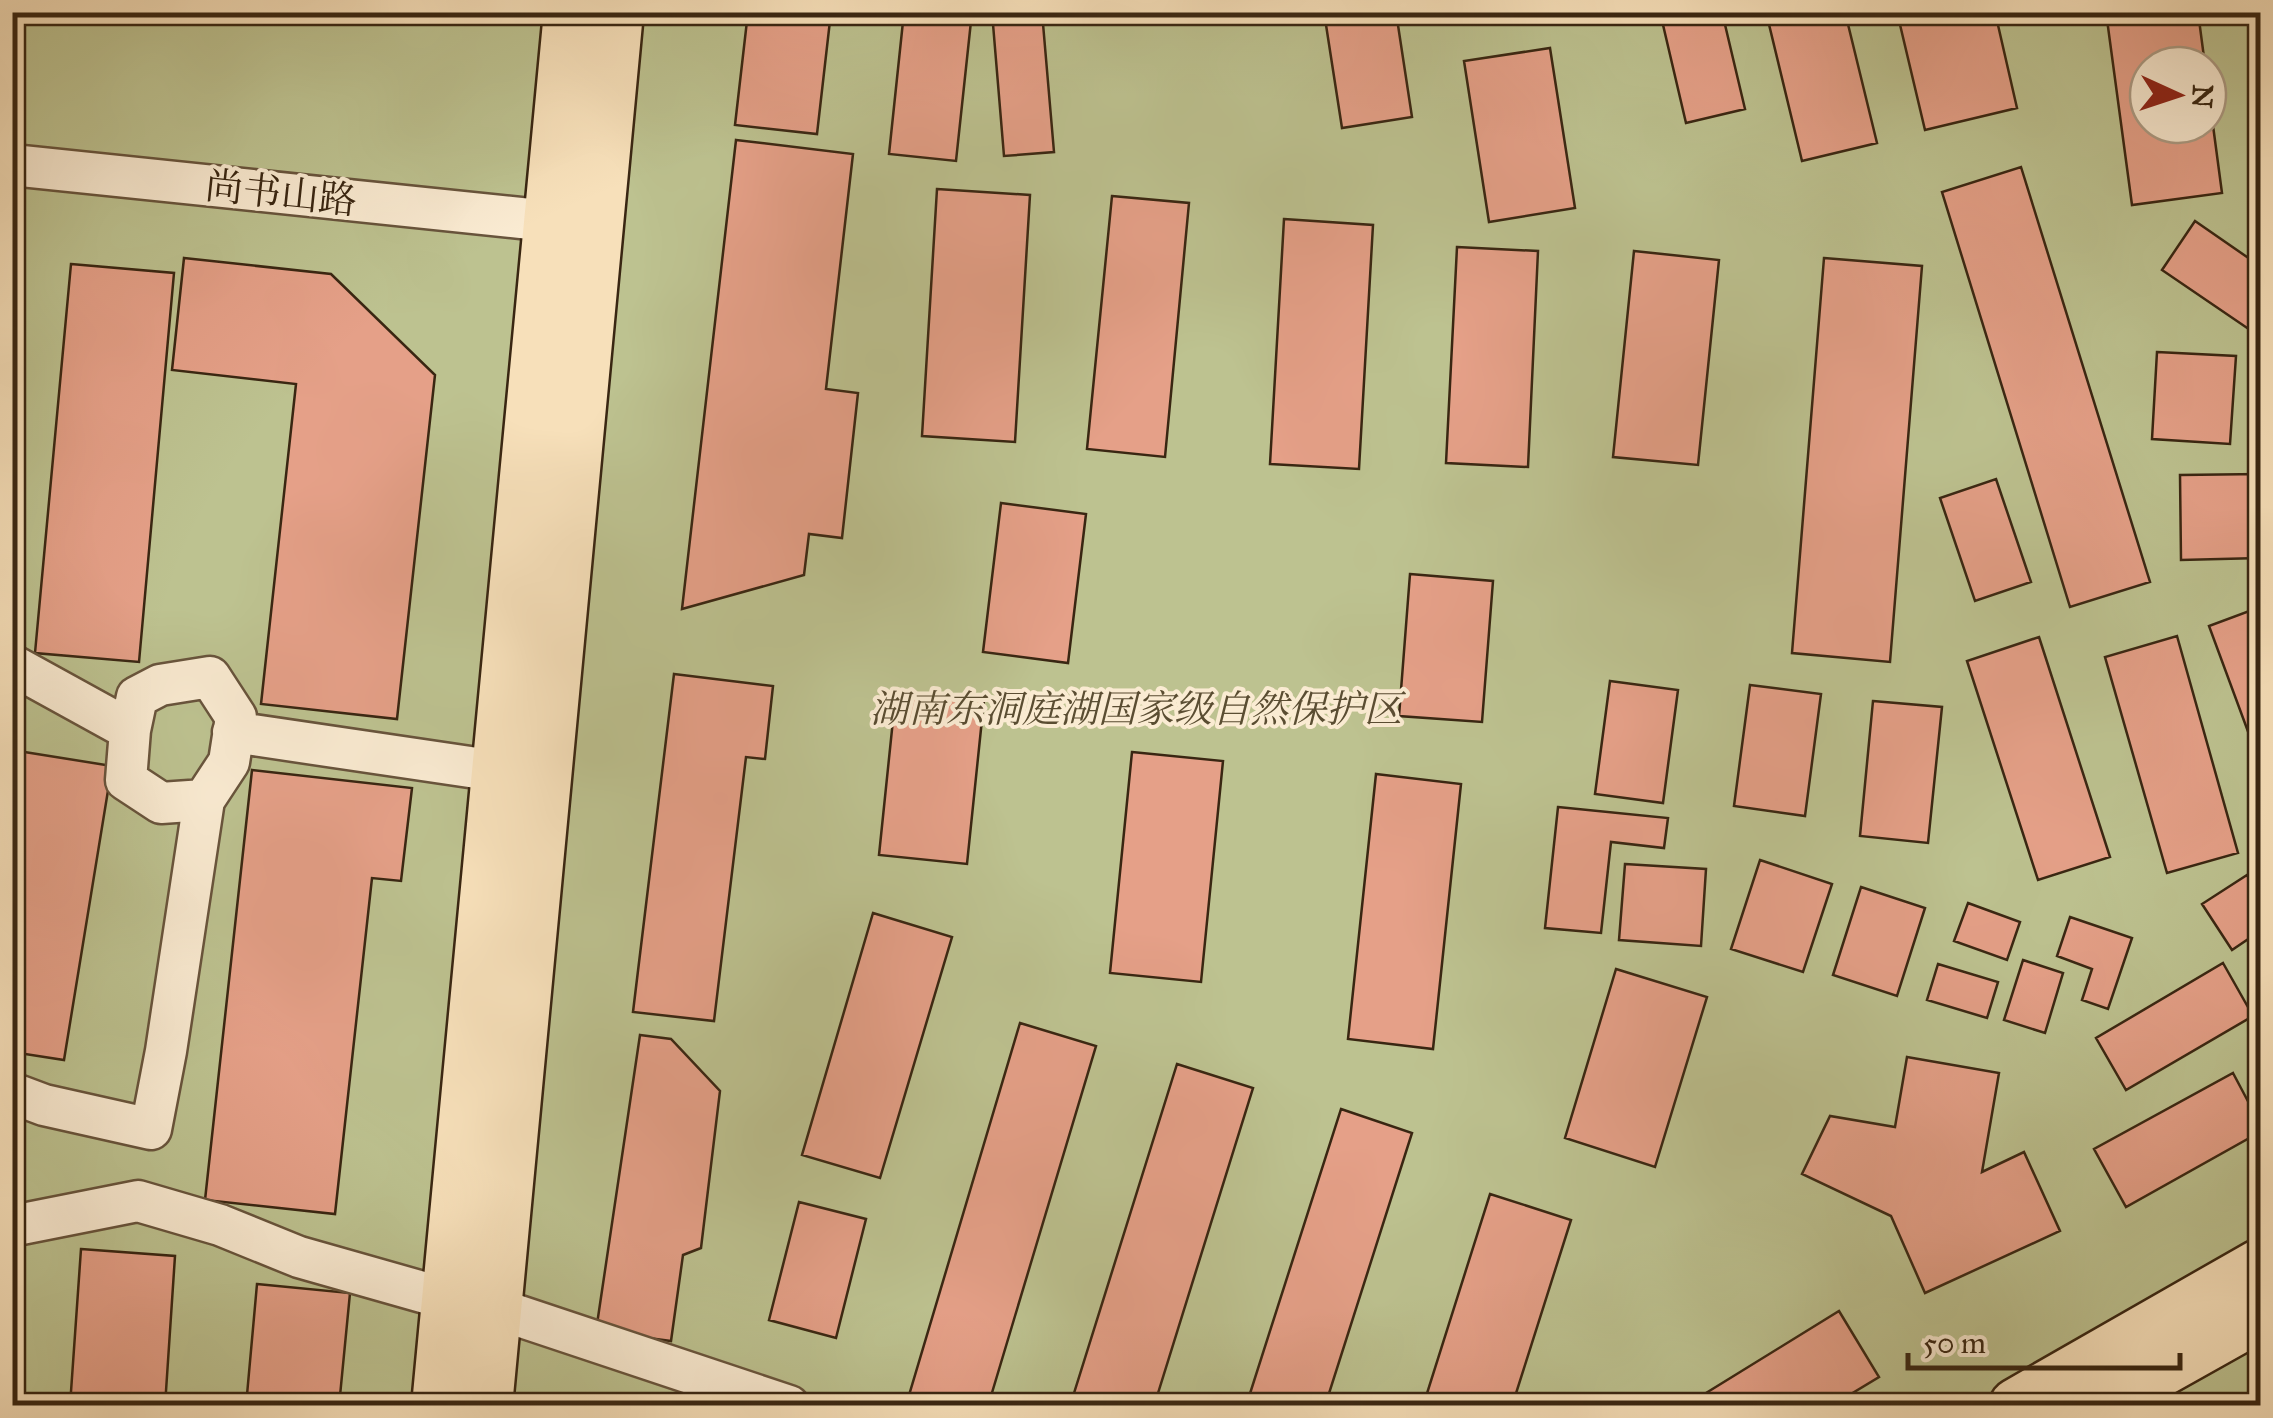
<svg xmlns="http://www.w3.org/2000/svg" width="2273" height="1418" font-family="'IM FELL Great Primer','Noto Serif SC',serif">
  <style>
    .green { fill: #bdc290; stroke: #7b7451; stroke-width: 2.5; fill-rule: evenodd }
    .building { fill: #e5a088; stroke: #392612; stroke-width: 2.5 }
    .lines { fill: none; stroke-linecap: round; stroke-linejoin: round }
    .minor-casing { stroke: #68543c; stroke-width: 45 }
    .major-casing { stroke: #392612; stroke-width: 55 }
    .highway-casing { stroke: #392612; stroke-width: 60 }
    .minor { stroke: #faebd2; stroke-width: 40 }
    .major { stroke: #f7e0ba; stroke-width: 50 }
    .highway { stroke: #f7e0ba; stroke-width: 55 }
    .labels { text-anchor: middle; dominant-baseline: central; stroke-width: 8; stroke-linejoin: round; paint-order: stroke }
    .street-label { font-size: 38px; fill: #392612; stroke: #faebd2 }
    .park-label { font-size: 38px; font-style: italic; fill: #5a4d32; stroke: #faebd2 }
  </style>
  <rect width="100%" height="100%" fill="#f7e0ba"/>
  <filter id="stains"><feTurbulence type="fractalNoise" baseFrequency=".002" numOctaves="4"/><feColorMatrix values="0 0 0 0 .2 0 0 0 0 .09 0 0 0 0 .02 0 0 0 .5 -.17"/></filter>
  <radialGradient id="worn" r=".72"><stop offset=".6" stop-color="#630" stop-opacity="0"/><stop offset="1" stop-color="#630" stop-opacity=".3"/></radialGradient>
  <path class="green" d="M12 13H2260V1405H13ZM2148 65H2208V125H2148Z"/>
  <path class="building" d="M748 12H831L817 134 735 125Z
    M904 12H972L956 161 889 154Z
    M992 12H1042L1054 152 1004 156Z
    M1324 12H1396L1412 117 1342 128Z
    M1660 12H1722L1745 109 1686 123Z
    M1766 12H1845L1877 143 1802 161Z
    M1897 12H1995L2017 108 1925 130Z
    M2106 12H2198L2205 65H2148V125H2208V88L2222 193 2132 205Z
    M1550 48 1575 208 1489 222 1464 61Z
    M736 140 853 154 826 389 858 393 842 538 809 534 804 575 682 609Z
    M2021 167 2150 582 2070 607 1942 192Z
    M937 189 1030 195 1015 442 922 436Z
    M1112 196 1189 203 1165 457 1087 449Z
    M1284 219 1373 225 1359 469 1270 464Z
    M2195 221 2260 266V327L2256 334 2162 270Z
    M1457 247 1538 251 1528 467 1446 463Z
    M1634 251 1719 260 1698 465 1613 457Z
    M184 258 331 274 435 375 397 719 261 704 296 384 172 370Z
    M1824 258 1922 266 1890 662 1792 653Z
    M71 264 174 273 139 662 35 653Z
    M2157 352 2236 356 2230 444 2152 439Z
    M2260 474V558L2181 560 2180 475Z
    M1996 479 2031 582 1975 601 1940 498Z
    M1001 503 1086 514 1068 663 983 652Z
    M1410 574 1493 581 1482 722 1399 716Z
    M2260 607V764L2209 626Z
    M2177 636 2238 853 2167 873 2105 657Z
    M2039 637 2110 857 2038 880 1967 661Z
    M674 674 773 686 765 759 746 757 714 1021 633 1012Z
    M1610 681 1678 690 1663 803 1595 794Z
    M1750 685 1821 694 1805 816 1734 806Z
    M896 691 984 700 967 864 879 855Z
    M1873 701 1942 707 1928 843 1860 836Z
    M12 750 112 766 64 1060 12 1052Z
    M1132 752 1223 761 1201 982 1110 973Z
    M252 770 412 788 401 881 372 878 335 1214 205 1200Z
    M1376 774 1461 784 1433 1049 1348 1039Z
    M1558 807 1668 818 1664 848 1611 842 1601 933 1545 928Z
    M1760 860 1832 884 1803 972 1731 949Z
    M1625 864 1706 869 1701 946 1619 940Z
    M2247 875 2260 897V931L2232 950 2202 904Z
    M1861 887 1925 908 1897 996 1833 975Z
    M1968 903 2020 922 2007 960 1954 941Z
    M873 913 952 937 880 1178 802 1155Z
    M2070 917 2132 938 2108 1009 2082 1000 2092 969 2057 956Z
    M2023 960 2063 973 2045 1033 2004 1020Z
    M2223 963 2253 1016 2126 1090 2096 1038Z
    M1938 964 1998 982 1987 1018 1927 1000Z
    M1616 969 1707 997 1655 1167 1565 1138Z
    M1020 1023 1096 1046 988 1406H920L907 1402Z
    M640 1035 671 1039 720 1091 701 1248 683 1255 671 1341 596 1331Z
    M1907 1057 1999 1073 1982 1172 2024 1152 2060 1231 1925 1293 1891 1216 1802 1174 1830 1116 1895 1127Z
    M1177 1064 1253 1088 1154 1406H1070Z
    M2233 1073 2260 1124V1132L2126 1207 2094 1149Z
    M1341 1109 1412 1133 1325 1406H1246Z
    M1490 1194 1571 1220 1512 1406H1423Z
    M799 1202 866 1219 836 1338 769 1320Z
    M81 1249 175 1256 165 1406H70Z
    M257 1284 350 1293 339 1406H246Z
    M1839 1311 1879 1377 1831 1406H1685Z"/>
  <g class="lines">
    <g class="minor-casing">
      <path id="minor" d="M12 165 549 221
        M12 665 130 730
        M233 732 497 771
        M12 1093 44 1105 151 1129 166 1051 204 800 229 762 236 717 210 677 160 685 137 697 130 730 126 780 161 803 204 800
        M12 1226 138 1201 220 1225 299 1257 447 1299
        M495 1308 789 1406"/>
    </g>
    <g class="major-casing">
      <path id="major" d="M437 1406 569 12
        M487 1406 618 12"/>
    </g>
    <g class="highway-casing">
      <path id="highway" d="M2017 1406 2260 1267
        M2094 1406 2260 1313"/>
    </g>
    <use href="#minor" class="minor"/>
    <use href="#major" class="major"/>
    <use href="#highway" class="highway"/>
  </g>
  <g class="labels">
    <g class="street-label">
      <text transform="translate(281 193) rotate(6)">尚书山路</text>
    </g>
    <g class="park-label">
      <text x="1136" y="709">湖南东洞庭湖国家级自然保护区</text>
    </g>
  </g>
  <rect width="2273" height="1418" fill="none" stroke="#f7e0ba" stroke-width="50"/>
  <rect x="15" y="15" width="2243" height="1388" fill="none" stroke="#392612" stroke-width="5"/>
  <rect x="25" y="25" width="2223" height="1368" fill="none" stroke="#392612" stroke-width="2.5"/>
  <g transform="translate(2178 95) rotate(93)"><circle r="48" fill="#faebd2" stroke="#ad9c85" stroke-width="2.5"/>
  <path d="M0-8L18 38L0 25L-18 38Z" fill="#8f2418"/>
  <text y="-15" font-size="28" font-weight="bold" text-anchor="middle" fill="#392612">N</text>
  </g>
  <path d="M1908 1353v15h272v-15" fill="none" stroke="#392612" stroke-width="5"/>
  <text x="1923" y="1353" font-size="30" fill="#392612" stroke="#faebd2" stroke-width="8" paint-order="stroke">50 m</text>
  <rect width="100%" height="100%" filter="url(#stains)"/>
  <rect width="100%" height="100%" fill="url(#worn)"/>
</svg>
